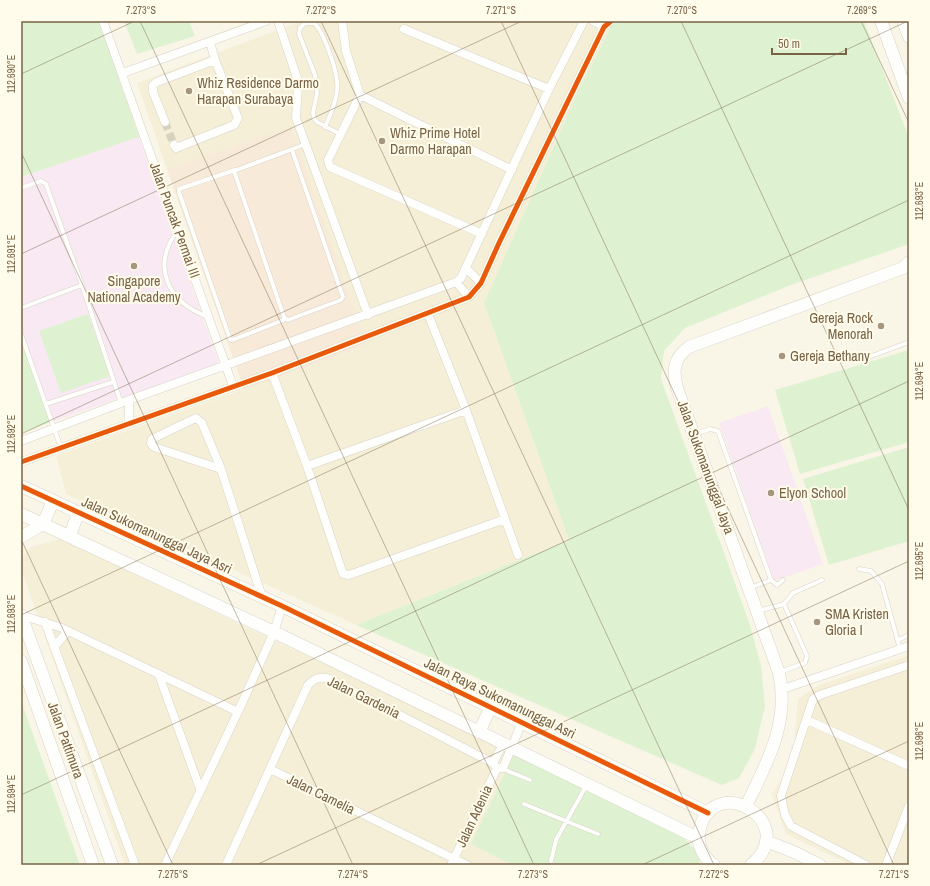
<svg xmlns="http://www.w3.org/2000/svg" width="930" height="886" font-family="'Archivo Narrow',sans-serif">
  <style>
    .residential { fill: #f5efd8 }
    .commercial { fill: #f7ead8 }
    .education { fill: #f8e9f2 }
    .green { fill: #def2d1 }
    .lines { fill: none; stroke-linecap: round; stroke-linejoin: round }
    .street-tunnel { stroke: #d9d1c0; stroke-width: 8; stroke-dasharray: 8 4; stroke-linecap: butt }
    .lane-casing { stroke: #d8d3c7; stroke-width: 5 }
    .street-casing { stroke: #d8d3c7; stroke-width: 9 }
    .secondary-casing { stroke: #d8d3c6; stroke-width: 13 }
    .lane { stroke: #fefefc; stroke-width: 4 }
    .street { stroke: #fefefc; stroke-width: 8 }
    .secondary { stroke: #fefefc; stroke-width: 12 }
    .cycleway-casing { stroke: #fffceb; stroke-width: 8 }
    .cycleway { stroke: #e8590c; stroke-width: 5 }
    .ticks { fill: none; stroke: #796346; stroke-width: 1; stroke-opacity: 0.45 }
    .poi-dot { fill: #a6967f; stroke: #fffceb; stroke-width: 1.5 }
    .labels { text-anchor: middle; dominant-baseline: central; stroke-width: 4; stroke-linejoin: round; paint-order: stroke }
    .poi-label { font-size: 14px; fill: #796346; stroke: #fffceb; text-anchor: start }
    .street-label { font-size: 14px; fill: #796346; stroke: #fffceb }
    .neatline { fill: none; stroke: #796346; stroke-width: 1.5 }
    .ticks-label { font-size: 10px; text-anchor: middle; fill: #796346 }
  </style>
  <rect width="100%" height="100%" fill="#f9f6e8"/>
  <path class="residential" d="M302 21H614L578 92 484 303 569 540 356 625 66 494 56 456 244 389 137 83Z
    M60 539 514 754 471 844 512 865H125L21 569V560L30 547Z
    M909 655V865H851L786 834 772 794 784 775 794 745 798 699 819 685Z"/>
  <path class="commercial" d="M291 127 366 345 244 389 167 169Z"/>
  <path class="education" d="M139 137 219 364 51 422 21 337V177Z
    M768 406 823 564 774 581 719 423Z"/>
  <path class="green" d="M21 21H99L139 137 21 177Z
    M124 21H189L195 36 137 54Z
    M614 21H864L909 138V244L791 285 685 328 664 351 661 379 749 622 761 665 765 706 755 749 739 778 722 785 356 625 569 540 484 303 578 92Z
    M88 314 110 376 61 393 39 331Z
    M21 337 51 422 21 433Z
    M909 350V442L800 474 775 390Z
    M909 447V541L829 565 803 479Z
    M21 701 80 865H21Z
    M514 754 682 836 700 855 699 865H512L471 844Z"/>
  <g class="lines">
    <path class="street-tunnel" d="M165 122 174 145"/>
    <g class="lane-casing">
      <path id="lane" d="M325 127C341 92 341 82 327 46 323 37 321 29 314 23H305L300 28 299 34 315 75 317 93 313 113 314 118 317 122 340 134
        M292 150 343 297 341 300 288 320 284 317 234 171 306 144
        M235 170 179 189V192L230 339 231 340 235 339 286 319
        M21 188 41 181 46 184 82 285 121 403
        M178 230C150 267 168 302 208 317
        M21 308 82 285
        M21 334 61 448
        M861 360 909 342
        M46 404 113 382
        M695 434 710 429 718 431 771 580 750 588
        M859 569 871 571 882 584 900 649
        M771 580 777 585 783 580
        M784 604 793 593 822 580
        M758 611 784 604 807 656 805 663 780 672
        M898 640 909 635
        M503 769 530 780
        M524 804 598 834
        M551 861 556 840 586 786"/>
    </g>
    <g class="street-casing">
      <path id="street" d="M103 21 233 386
        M278 21 297 78 298 86 296 118 368 315
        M342 21 346 51 360 95 512 170
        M593 21 604 27
        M404 29 549 89
        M123 73 266 21
        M360 95 328 160 330 167 482 234
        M165 122 153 92V85L157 82 215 60 210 42
        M174 145 176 148 234 125 238 118 215 60
        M466 268 481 283
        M456 282 469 297
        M428 314 466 410 518 555
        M272 373 307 466 343 574 349 575 505 519
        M129 400 456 282 461 278 549 89 584 21
        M21 441 129 400V424
        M21 462 272 373 469 297 481 283 499 243 604 27 611 21
        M307 466 466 410
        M221 469 154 447 151 443 152 439 196 418 202 423 221 469 262 597
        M21 615 62 628 238 712
        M45 622 135 865
        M54 647 68 631
        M159 675 200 789
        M783 689 909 646
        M807 720 909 766
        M493 763 503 744
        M270 769 467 865
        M165 865 238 712 274 632 282 606
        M226 865 308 685C315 678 320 676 330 679L483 758 493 763 497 768H503L522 722
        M451 865 497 768
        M866 865 791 826 785 815 781 796 813 699 820 695 909 665
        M886 865 909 806"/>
    </g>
    <g class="secondary-casing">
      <path id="secondary" d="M881 21 909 98
        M903 21 909 37
        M21 486 282 606 708 813
        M21 514 274 632 698 838
        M70 536 78 513
        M21 537 43 524 53 501
        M21 615 112 865
        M21 661 93 865
        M479 732 491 707
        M746 806C767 763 790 722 779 673L677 388C672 370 674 358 689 347L903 268 909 262
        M766 841 794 852 820 865
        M714 865C704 858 697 846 699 833 710 768 803 822 751 865"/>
    </g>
    <use href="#lane" class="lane"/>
    <use href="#street" class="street"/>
    <use href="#secondary" class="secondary"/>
    <g class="cycleway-casing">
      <path id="cycleway" d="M21 462 272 373 469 297 481 283 499 243 604 27 611 21
        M21 486 282 606 708 813"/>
    </g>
    <use href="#cycleway" class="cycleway"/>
  </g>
  <path class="ticks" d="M140 21 534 865M321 21 714 865M501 21 894 865M681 21 909 510M861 21 909 123M21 74 135 21M21 152 353 865M21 254 522 21M21 434 908 21M21 539 173 865M21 615 909 200M21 795 909 381M256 865 909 561M642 865 909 741"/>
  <g class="poi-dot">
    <circle cx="189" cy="91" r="4"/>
    <circle cx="382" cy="141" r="4"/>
    <circle cx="134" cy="266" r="4"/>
    <circle cx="881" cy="326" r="4"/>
    <circle cx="782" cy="356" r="4"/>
    <circle cx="771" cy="493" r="4"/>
    <circle cx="817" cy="622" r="4"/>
  </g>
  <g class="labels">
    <g class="poi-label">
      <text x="197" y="83">Whiz Residence Darmo<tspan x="197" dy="16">Harapan Surabaya</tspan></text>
      <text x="390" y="133">Whiz Prime Hotel<tspan x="390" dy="16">Darmo Harapan</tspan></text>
      <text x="134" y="281" text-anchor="middle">Singapore<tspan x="134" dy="16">National Academy</tspan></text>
      <text x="873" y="318" text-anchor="end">Gereja Rock<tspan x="873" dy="16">Menorah</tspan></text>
      <text x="790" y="356">Gereja Bethany</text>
      <text x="779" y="493">Elyon School</text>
      <text x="825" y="614">SMA Kristen<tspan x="825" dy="16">Gloria I</tspan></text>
    </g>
    <g class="street-label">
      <text transform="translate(175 220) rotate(70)">Jalan Puncak Permai III</text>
      <text transform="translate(706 467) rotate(70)">Jalan Sukomanunggal Jaya</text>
      <text transform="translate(157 535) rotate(25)">Jalan Sukomanunggal Jaya Asri</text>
      <text transform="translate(364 697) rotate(26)">Jalan Gardenia</text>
      <text transform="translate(500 698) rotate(26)">Jalan Raya Sukomanunggal Asri</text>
      <text transform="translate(66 740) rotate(70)">Jalan Pattimura</text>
      <text transform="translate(321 794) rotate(26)">Jalan Camelia</text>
      <text transform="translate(474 816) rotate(-65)">Jalan Adenia</text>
    </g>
  </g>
  <rect width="930" height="886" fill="none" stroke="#fffceb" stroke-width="44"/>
  <path d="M772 48v6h74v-6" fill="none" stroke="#796346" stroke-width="2"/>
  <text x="778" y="48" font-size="12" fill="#796346" stroke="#fffceb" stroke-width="3" paint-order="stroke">50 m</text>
  <rect x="22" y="22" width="886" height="842" class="neatline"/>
  <g class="ticks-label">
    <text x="141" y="14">7.273°S</text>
    <text x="321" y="14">7.272°S</text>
    <text x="501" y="14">7.271°S</text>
    <text x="682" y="14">7.270°S</text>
    <text x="862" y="14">7.269°S</text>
    <text transform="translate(11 74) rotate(-90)" y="4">112.690°E</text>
    <text transform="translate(919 201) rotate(-90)" y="4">112.693°E</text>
    <text transform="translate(11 254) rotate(-90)" y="4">112.691°E</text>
    <text transform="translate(919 381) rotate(-90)" y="4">112.694°E</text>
    <text transform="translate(11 434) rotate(-90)" y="4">112.692°E</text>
    <text transform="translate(919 561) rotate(-90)" y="4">112.695°E</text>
    <text transform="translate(11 614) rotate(-90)" y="4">112.693°E</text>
    <text transform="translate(919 741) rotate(-90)" y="4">112.696°E</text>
    <text transform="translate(11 794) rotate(-90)" y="4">112.694°E</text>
    <text x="173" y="878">7.275°S</text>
    <text x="353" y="878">7.274°S</text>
    <text x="533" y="878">7.273°S</text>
    <text x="714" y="878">7.272°S</text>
    <text x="894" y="878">7.271°S</text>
  </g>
</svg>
